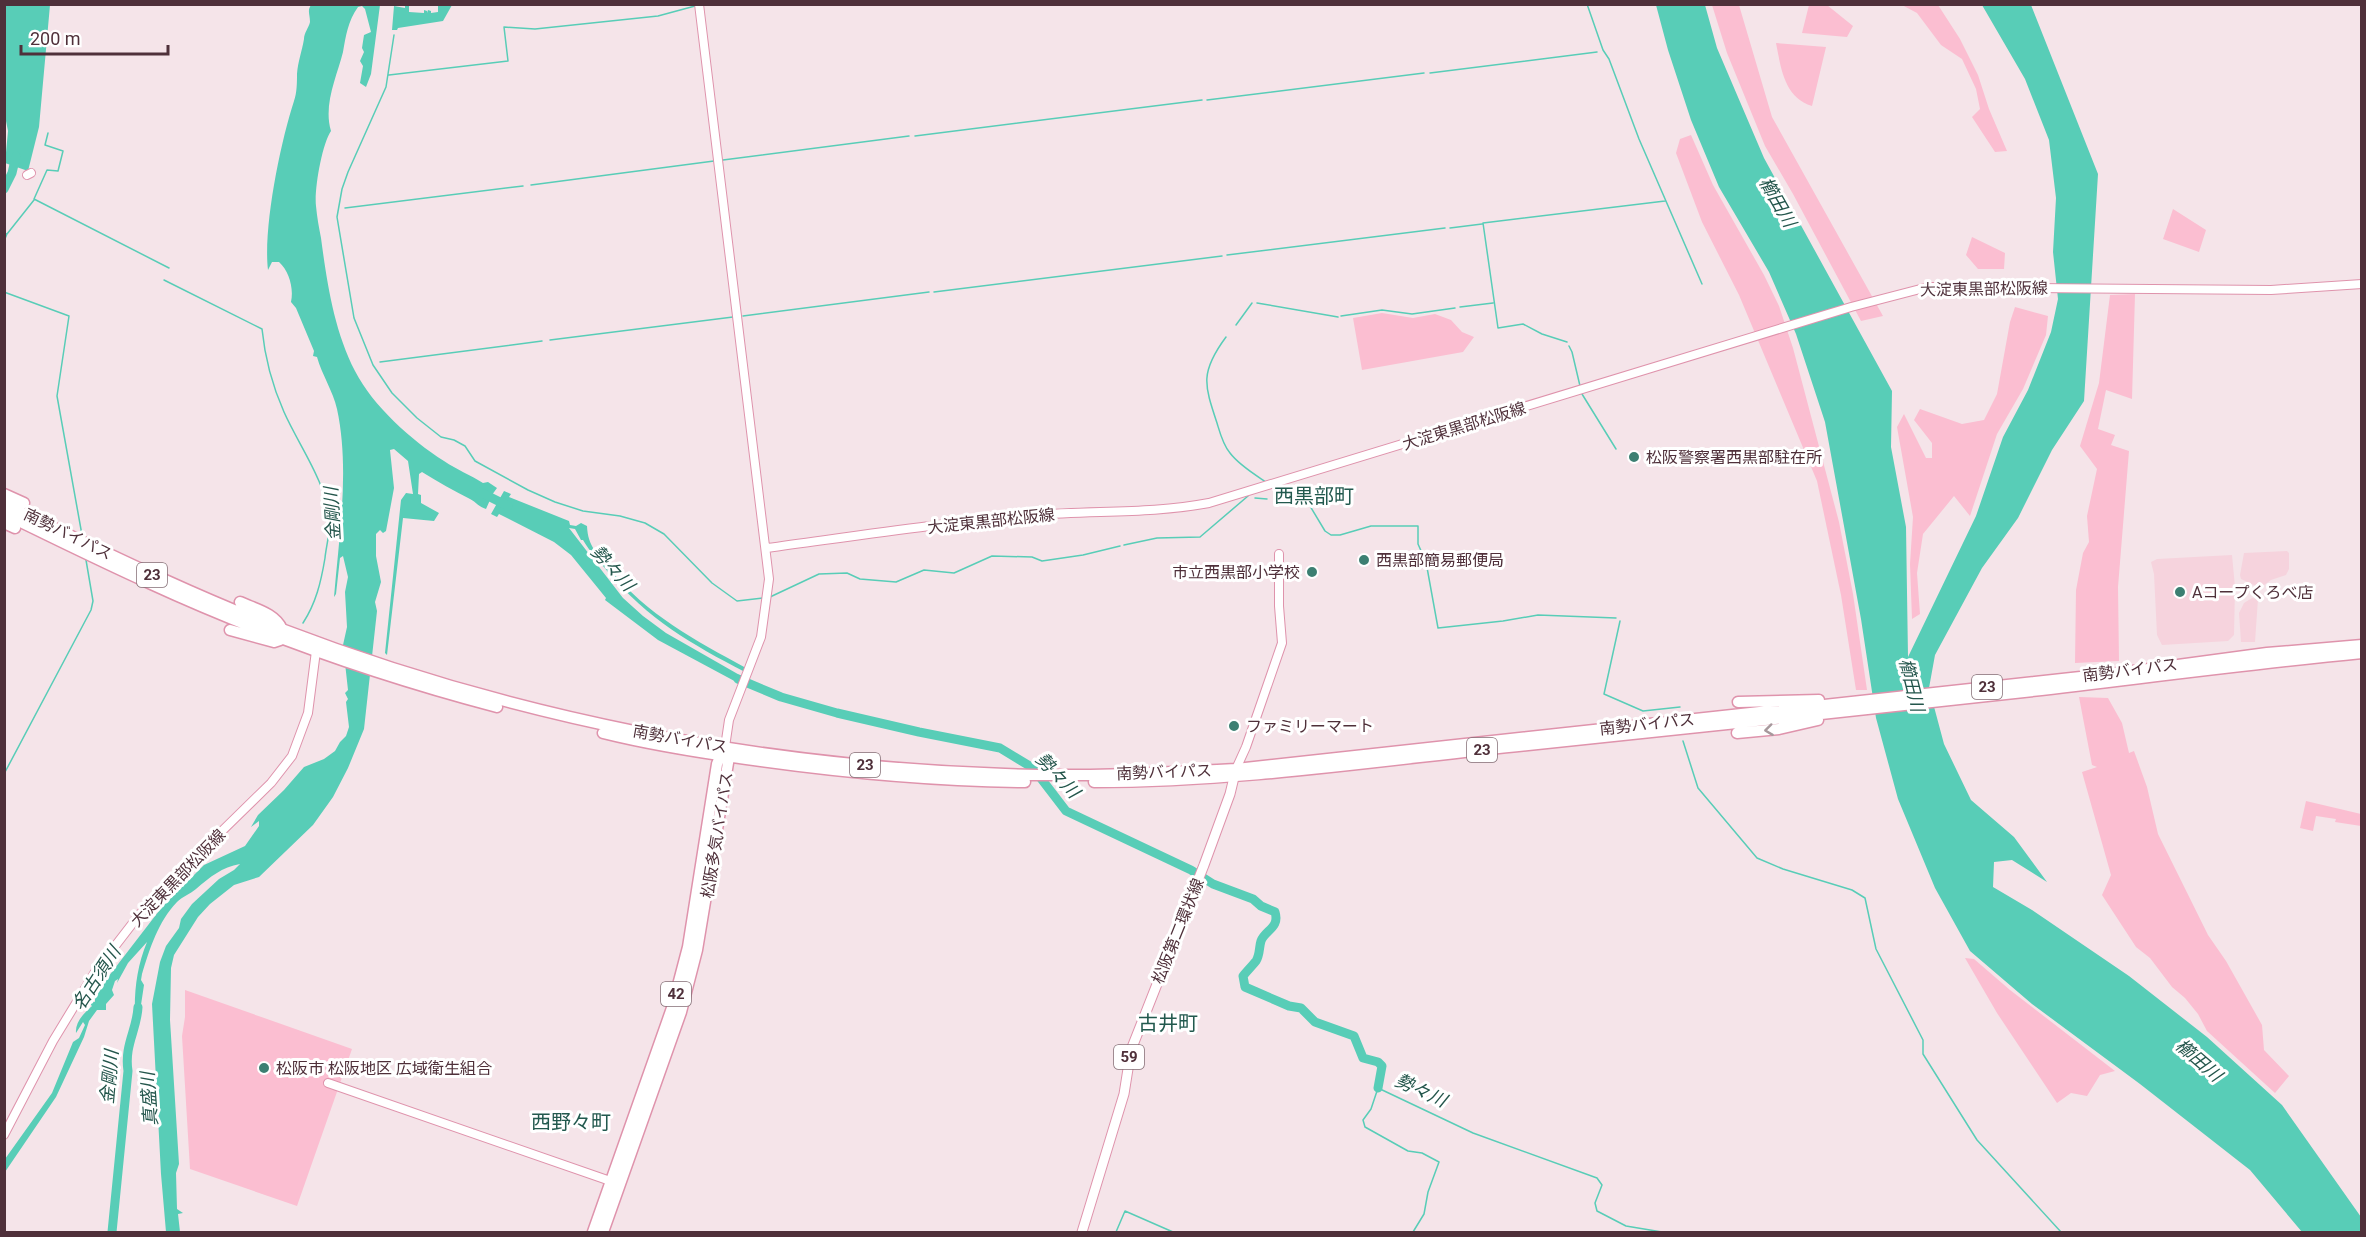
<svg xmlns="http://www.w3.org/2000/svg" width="2366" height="1237" font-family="Roboto,'Noto Sans JP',sans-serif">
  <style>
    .built { fill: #f6d3dd }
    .green { fill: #fbbed1 }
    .water { fill: #58cdb7 }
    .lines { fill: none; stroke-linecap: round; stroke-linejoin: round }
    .stream { stroke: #58cdb7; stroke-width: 1.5 }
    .river { stroke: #58cdb7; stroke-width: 9 }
    .secondary-casing { stroke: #df93ac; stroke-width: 10 }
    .primary-casing { stroke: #df93ac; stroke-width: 11 }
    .highway-casing { stroke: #df93ac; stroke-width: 13 }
    .secondary { stroke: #fff; stroke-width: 8 }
    .primary { stroke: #fff; stroke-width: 9 }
    .highway { stroke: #fff; stroke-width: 10 }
    .oneway { stroke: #a7989c }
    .poi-dot { fill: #3c7f72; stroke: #fff; stroke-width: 2 }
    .labels { text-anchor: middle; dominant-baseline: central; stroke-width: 6; stroke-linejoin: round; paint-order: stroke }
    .shield { fill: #fff; stroke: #846e75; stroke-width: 1.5 }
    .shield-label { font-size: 15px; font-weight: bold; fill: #4f303a }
    .street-label { font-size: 16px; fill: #4f303a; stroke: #fff }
    .poi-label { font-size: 16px; fill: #4f303a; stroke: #fff; text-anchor: start }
    .water-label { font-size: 18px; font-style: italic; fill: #24564c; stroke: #fff }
    .quarter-label { font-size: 20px; fill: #22594e; stroke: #fff }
  </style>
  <rect width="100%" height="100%" fill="#f5e4e9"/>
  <path class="built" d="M2287 551 2289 553V569L2286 575 2271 580 2260 588 2241 579 2240 575 2244 553Z
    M2232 555 2235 587 2234 635 2228 641 2162 645 2157 635 2154 574 2151 562 2157 559Z
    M2252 598 2258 599 2255 642H2241L2239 613 2244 603Z"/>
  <path class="green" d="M1712 5H1739L1772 117 1883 316 1861 321 1793 194 1765 146 1727 53Z
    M1809 5H1827L1853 26 1847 37 1802 33Z
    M1902 5H1938L1940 8 1960 39 1978 75 1989 109 2007 151 1995 152 1972 117 1980 109 1976 89 1962 59 1941 45 1917 13Z
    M1776 43 1826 47 1812 106C1784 97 1781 68 1776 43Z
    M1691 135 1713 185 1764 275 1779 306 1793 348 1839 522 1853 594 1867 690H1856L1841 595 1817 481 1739 295 1702 222 1676 153 1680 139Z
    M2173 209 2206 230 2199 252 2163 239Z
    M1972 237 2005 253 2004 269H1978L1966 255Z
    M2135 294 2132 399 2106 390 2098 429 2115 435 2111 445 2129 451 2118 587 2119 661 2075 663 2076 590 2083 553 2089 542 2087 516 2097 469 2080 446 2099 383 2110 295Z
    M2015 307 2048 316 2046 335 2023 389 1997 434 1970 516 1954 496 1923 534 1917 573 1920 614 1912 619 1910 564 1913 517 1897 427 1904 414 1926 458H1932V443L1914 420 1920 409 1962 424 1984 420 1997 394 2010 322Z
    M1382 313 1413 318 1435 314 1451 320 1462 332 1474 337 1463 352 1362 370 1353 318Z
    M2079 697 2108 698 2122 723 2129 753 2134 751 2147 787 2158 834 2208 935 2226 961 2262 1025 2264 1050 2289 1076 2275 1093 2207 1031 2198 1014 2185 998 2172 987 2150 958 2136 947 2102 895 2111 875 2082 772 2097 767 2092 765Z
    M2306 801 2361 814V826L2335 822 2336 819 2316 816 2313 831 2300 828Z
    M1965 958 1974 959 2010 990 2115 1071 2100 1075 2087 1096 2071 1093 2057 1103 1997 1013Z
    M185 990 352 1049 297 1206 190 1169 182 1036 185 1017Z"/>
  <path class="water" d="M5 5H50L39 127 28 171 5 163 8 131 4 111Z
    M311 5H380L371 74 366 87 360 83 363 66 360 61 364 52 362 48 364 35 371 32 365 9 362 6 358 7C348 21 346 35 343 52 337 76 323 105 331 131 322 144 314 190 316 206 317 217 319 228 321 238 327 283 334 330 355 371 373 406 411 440 444 461 457 470 471 475 483 483L488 482 497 488 489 499 490 500 486 509C479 507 476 502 470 499 454 491 438 482 422 472L419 474 418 494 421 495V503L439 513 434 521 403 518 387 655 385 653 401 500 406 493 413 494 408 461 394 449 390 450 394 488 386 531 383 533 380 530 376 534V556L381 582 375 602 377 611 364 729 348 768 333 797 313 825 259 877 234 885 210 904 198 917 174 955 171 968 170 1020 179 1164 176 1173 177 1209 183 1213 178 1214 180 1232H166L161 1174 152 1004 160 962 166 946 179 928 181 919 192 904 219 879 234 870 240 864C222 867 210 877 196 889 190 894 182 897 177 902 158 922 150 948 142 974L141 980 144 985 139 1018 135 1016C134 991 137 966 147 942L128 963 117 983 118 979 115 981 112 990 114 995 106 1004V1010H97L89 1021 84 1037 56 1097 5 1172V1159L52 1093 73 1042 79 1038 85 1025 83 1022 76 1033C75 1022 84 1013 92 1006L84 998 95 1002V994L162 907 204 865 245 846 259 826V821L251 827 258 815 284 790 304 767 324 759 335 751 340 742 346 736 349 727 346 702 348 699 345 693 348 690 343 645 347 627 345 592 348 577 343 556 340 558 336 594 334 597C339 536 350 469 337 409 333 391 322 375 317 357L313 356 314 351 296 308 291 302C294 288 289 271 279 262H272L268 270C263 228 280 144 294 101 297 93 297 82 297 74 298 61 302 51 304 39 304 33 309 27 310 22 310 14 307 11 311 5Z
    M405 5H409V12L424 13V10L427 11V13L428 10 431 11V13L438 12V5H452L443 21 398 28 397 30H392L394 6 405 8Z
    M1656 5H1705L1717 48 1764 158 1892 391 1891 447 1906 527 1908 657 1976 516 2003 437 2028 390 2051 332 2058 299 2053 252 2056 198 2049 140 2025 79 1982 5H2031L2098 174 2084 401 2052 450 2018 518 1982 568 1935 655 1929 688 1944 744 1971 800 2014 837 2047 882 2012 860 1994 862 1993 887 2032 910 2129 976 2207 1037 2282 1105 2361 1217V1232H2302L2250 1170 2140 1084 2032 1004 1970 951 1935 888 1898 799 1876 718 1861 619 1825 422 1796 334 1769 272 1719 187 1691 120 1668 50Z
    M504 491 511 494 509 497 569 521 570 525 576 526 581 523 587 526C588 547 597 553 610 569 647 615 695 640 746 668L745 672C691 644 648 619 608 572 600 562 589 551 583 540H581L575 529 569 528 623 598 643 616 666 633 743 677 740 684 658 640 605 600 606 598 571 555 554 542 499 514 497 517 491 514Z"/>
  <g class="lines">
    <path class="stream" d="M1587 4 1603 50 1609 59 1639 139 1702 284
      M704 5 709 4
      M394 35 386 87 348 172 342 189 337 217 354 318 373 365 392 393 417 418 441 437 454 440 465 446 475 461 528 490 555 502 583 511 620 516 645 523 664 534 712 583 737 601 763 598
      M1430 73 1597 52
      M389 75 508 61 504 27 535 29 658 16 695 6
      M1207 100 1424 73
      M48 133 45 145 63 151 58 171 47 170 34 199 169 268
      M915 136 1202 100
      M723 160 909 136
      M531 185 714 161
      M345 208 523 186
      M1450 228 1482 224
      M4 233 7 234 4 241
      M7 234 34 200
      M1227 255 1445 228
      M164 280 262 329C265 359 272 385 284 412 300 448 327 482 329 522 330 534 326 547 325 558 321 582 316 603 303 623
      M4 292 69 316 57 396 82 535
      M934 292 1222 256
      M1257 303 1338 317
      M1460 307 1493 303
      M743 316 929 292
      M1341 316 1382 310 1412 314 1455 308
      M1236 325 1252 303
      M1226 337C1200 372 1204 384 1217 423 1220 433 1223 445 1230 453 1239 465 1254 474 1266 482
      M550 340 733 317
      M1567 342 1542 334 1523 324 1498 328 1483 223 1665 201
      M1569 346 1572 352 1580 386
      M380 362 542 341
      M1582 394 1616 449
      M1272 487 1287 499 1307 501 1325 531 1331 535H1340L1371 526H1418V544L1426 562 1438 628 1503 621 1538 615 1616 618
      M1255 498 1267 499
      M1274 499H1287
      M1124 545 1157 538 1200 537 1248 496
      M770 597 819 574 847 573 860 579 896 582 924 570 954 573 992 556 1032 557 1042 561 1083 555 1120 546
      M1620 621 1604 694 1643 711 1680 707
      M1683 741 1698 788 1757 858 1783 869 1852 890 1865 898 1876 949 1923 1040V1054L1977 1140 2061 1232
      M4 774 91 610 93 601 86 560
      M1116 1232 1125 1211 1173 1232
      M1413 1232 1424 1214 1428 1192 1439 1162 1422 1153 1408 1151 1365 1127 1363 1120 1371 1109 1378 1088 1473 1133 1597 1178 1602 1185 1595 1203 1597 1211 1626 1226 1662 1232"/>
    <path class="river" d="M4 189 12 173 16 156
      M480 492 508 506
      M738 679 781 697 837 713 919 732 1000 748 1033 768 1066 811 1191 870 1213 884 1253 899 1261 906 1275 912C1280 928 1265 930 1261 941 1259 947 1260 955 1256 961 1252 966 1247 971 1243 976L1245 987 1289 1006 1301 1008 1315 1022 1354 1036 1363 1058 1378 1062 1382 1066 1378 1088
      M112 1232 128 1071C124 1045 137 1030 138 1007"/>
    <g class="secondary-casing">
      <path id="secondary" d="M699 4 769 579 761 637 729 720 725 747
        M27 175 31 173
        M767 548C856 536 946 522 1035 515 1093 510 1151 514 1209 503L1851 307 1928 287 2271 290 2362 284
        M1236 769 1246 747 1282 643 1279 606V554
        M328 1083 616 1183
        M4 1135 53 1041 95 972 139 915 177 875 271 783 292 756 308 713 316 651"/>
    </g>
    <g class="primary-casing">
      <path id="primary" d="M1082 1232 1124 1094 1131 1050 1204 865 1230 794 1236 769"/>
    </g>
    <g class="highway-casing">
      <path id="highway" d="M4 494 24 503
        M4 504C95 547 185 592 279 628 511 717 757 766 1005 774 1082 777 1159 773 1236 769L2126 672 2267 653 2362 645
        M4 514C52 537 100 561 149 583 260 634 379 676 497 707
        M4 523 15 528
        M240 602C255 609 275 613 282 629
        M230 630 274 642 280 640
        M1738 702 1819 700
        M603 733C655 746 708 754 761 761 848 773 936 781 1025 782
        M1737 733 1779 729 1818 720
        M1094 782C1240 782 1383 760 1528 745 1693 727 1859 711 2024 692 2137 679 2249 664 2362 653
        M593 1232 672 1008 688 947 717 764 723 750
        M603 1232 681 1012 697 950 729 757 726 750"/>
    </g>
    <use href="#secondary" class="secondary"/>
    <use href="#primary" class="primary"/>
    <use href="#highway" class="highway"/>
  </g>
  <defs><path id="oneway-chevron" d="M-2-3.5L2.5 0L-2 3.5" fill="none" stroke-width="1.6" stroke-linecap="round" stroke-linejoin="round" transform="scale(1.5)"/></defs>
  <use class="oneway" href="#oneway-chevron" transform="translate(1769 730) rotate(173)"/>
  <g class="poi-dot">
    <circle cx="1634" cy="457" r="6"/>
    <circle cx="1364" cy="560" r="6"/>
    <circle cx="1312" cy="572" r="6"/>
    <circle cx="2180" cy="592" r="6"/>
    <circle cx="1234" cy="726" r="6"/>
    <circle cx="264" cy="1068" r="6"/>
  </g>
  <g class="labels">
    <g class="shield">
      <rect x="137" y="563" width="30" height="24" rx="4.5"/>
      <rect x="1972" y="675" width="30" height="24" rx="4.5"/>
      <rect x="1467" y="738" width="30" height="24" rx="4.5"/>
      <rect x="850" y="753" width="30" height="24" rx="4.5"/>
      <rect x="661" y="982" width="30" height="24" rx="4.5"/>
      <rect x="1114" y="1045" width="30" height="24" rx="4.5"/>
    </g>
    <g class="shield-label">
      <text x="152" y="575">23</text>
      <text x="1987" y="687">23</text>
      <text x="1482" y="750">23</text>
      <text x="865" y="765">23</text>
      <text x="676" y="994">42</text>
      <text x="1129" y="1057">59</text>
    </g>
    <g class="street-label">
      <text transform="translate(1984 289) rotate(-1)">大淀東黒部松阪線</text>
      <text transform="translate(1464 426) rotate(-17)">大淀東黒部松阪線</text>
      <text transform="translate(991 521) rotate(-6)">大淀東黒部松阪線</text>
      <text transform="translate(68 534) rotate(26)">南勢バイパス</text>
      <text transform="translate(2130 670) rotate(-7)">南勢バイパス</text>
      <text transform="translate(1647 724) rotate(-6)">南勢バイパス</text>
      <text transform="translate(680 739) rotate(10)">南勢バイパス</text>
      <text transform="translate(1164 772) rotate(-2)">南勢バイパス</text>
      <text transform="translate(717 835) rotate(-81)">松阪多気バイパス</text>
      <text transform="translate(178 878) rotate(-46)">大淀東黒部松阪線</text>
      <text transform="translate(1178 931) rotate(-68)">松阪第二環状線</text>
    </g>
    <g class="poi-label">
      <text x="1646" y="457">松阪警察署西黒部駐在所</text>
      <text x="1376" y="560">西黒部簡易郵便局</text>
      <text x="1300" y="572" text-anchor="end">市立西黒部小学校</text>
      <text x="2192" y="592">Aコープくろべ店</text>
      <text x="1246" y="726">ファミリーマート</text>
      <text x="276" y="1068">松阪市 松阪地区 広域衛生組合</text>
    </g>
    <g class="water-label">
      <text transform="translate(1778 202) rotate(60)">櫛田川</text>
      <text transform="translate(332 514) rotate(-93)">金剛川</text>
      <text transform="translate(613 568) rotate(48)">勢々川</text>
      <text transform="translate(1912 685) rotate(76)">櫛田川</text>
      <text transform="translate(1058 775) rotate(47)">勢々川</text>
      <text transform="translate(96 978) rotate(-57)">名古須川</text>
      <text transform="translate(2199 1060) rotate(41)">櫛田川</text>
      <text transform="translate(109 1077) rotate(-85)">金剛川</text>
      <text transform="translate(1421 1090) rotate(25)">勢々川</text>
      <text transform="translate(149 1099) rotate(-94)">真盛川</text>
    </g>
    <g class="quarter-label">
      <text x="1314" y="496">西黒部町</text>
      <text x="1168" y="1023">古井町</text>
      <text x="571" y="1122">西野々町</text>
    </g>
  </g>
  <rect width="2366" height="1237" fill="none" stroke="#4f303a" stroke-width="12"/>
  <path d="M21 45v9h147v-9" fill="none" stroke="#4f303a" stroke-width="3"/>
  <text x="30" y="45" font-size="18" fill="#4f303a" stroke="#ffffff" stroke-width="4.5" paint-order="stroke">200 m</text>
</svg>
